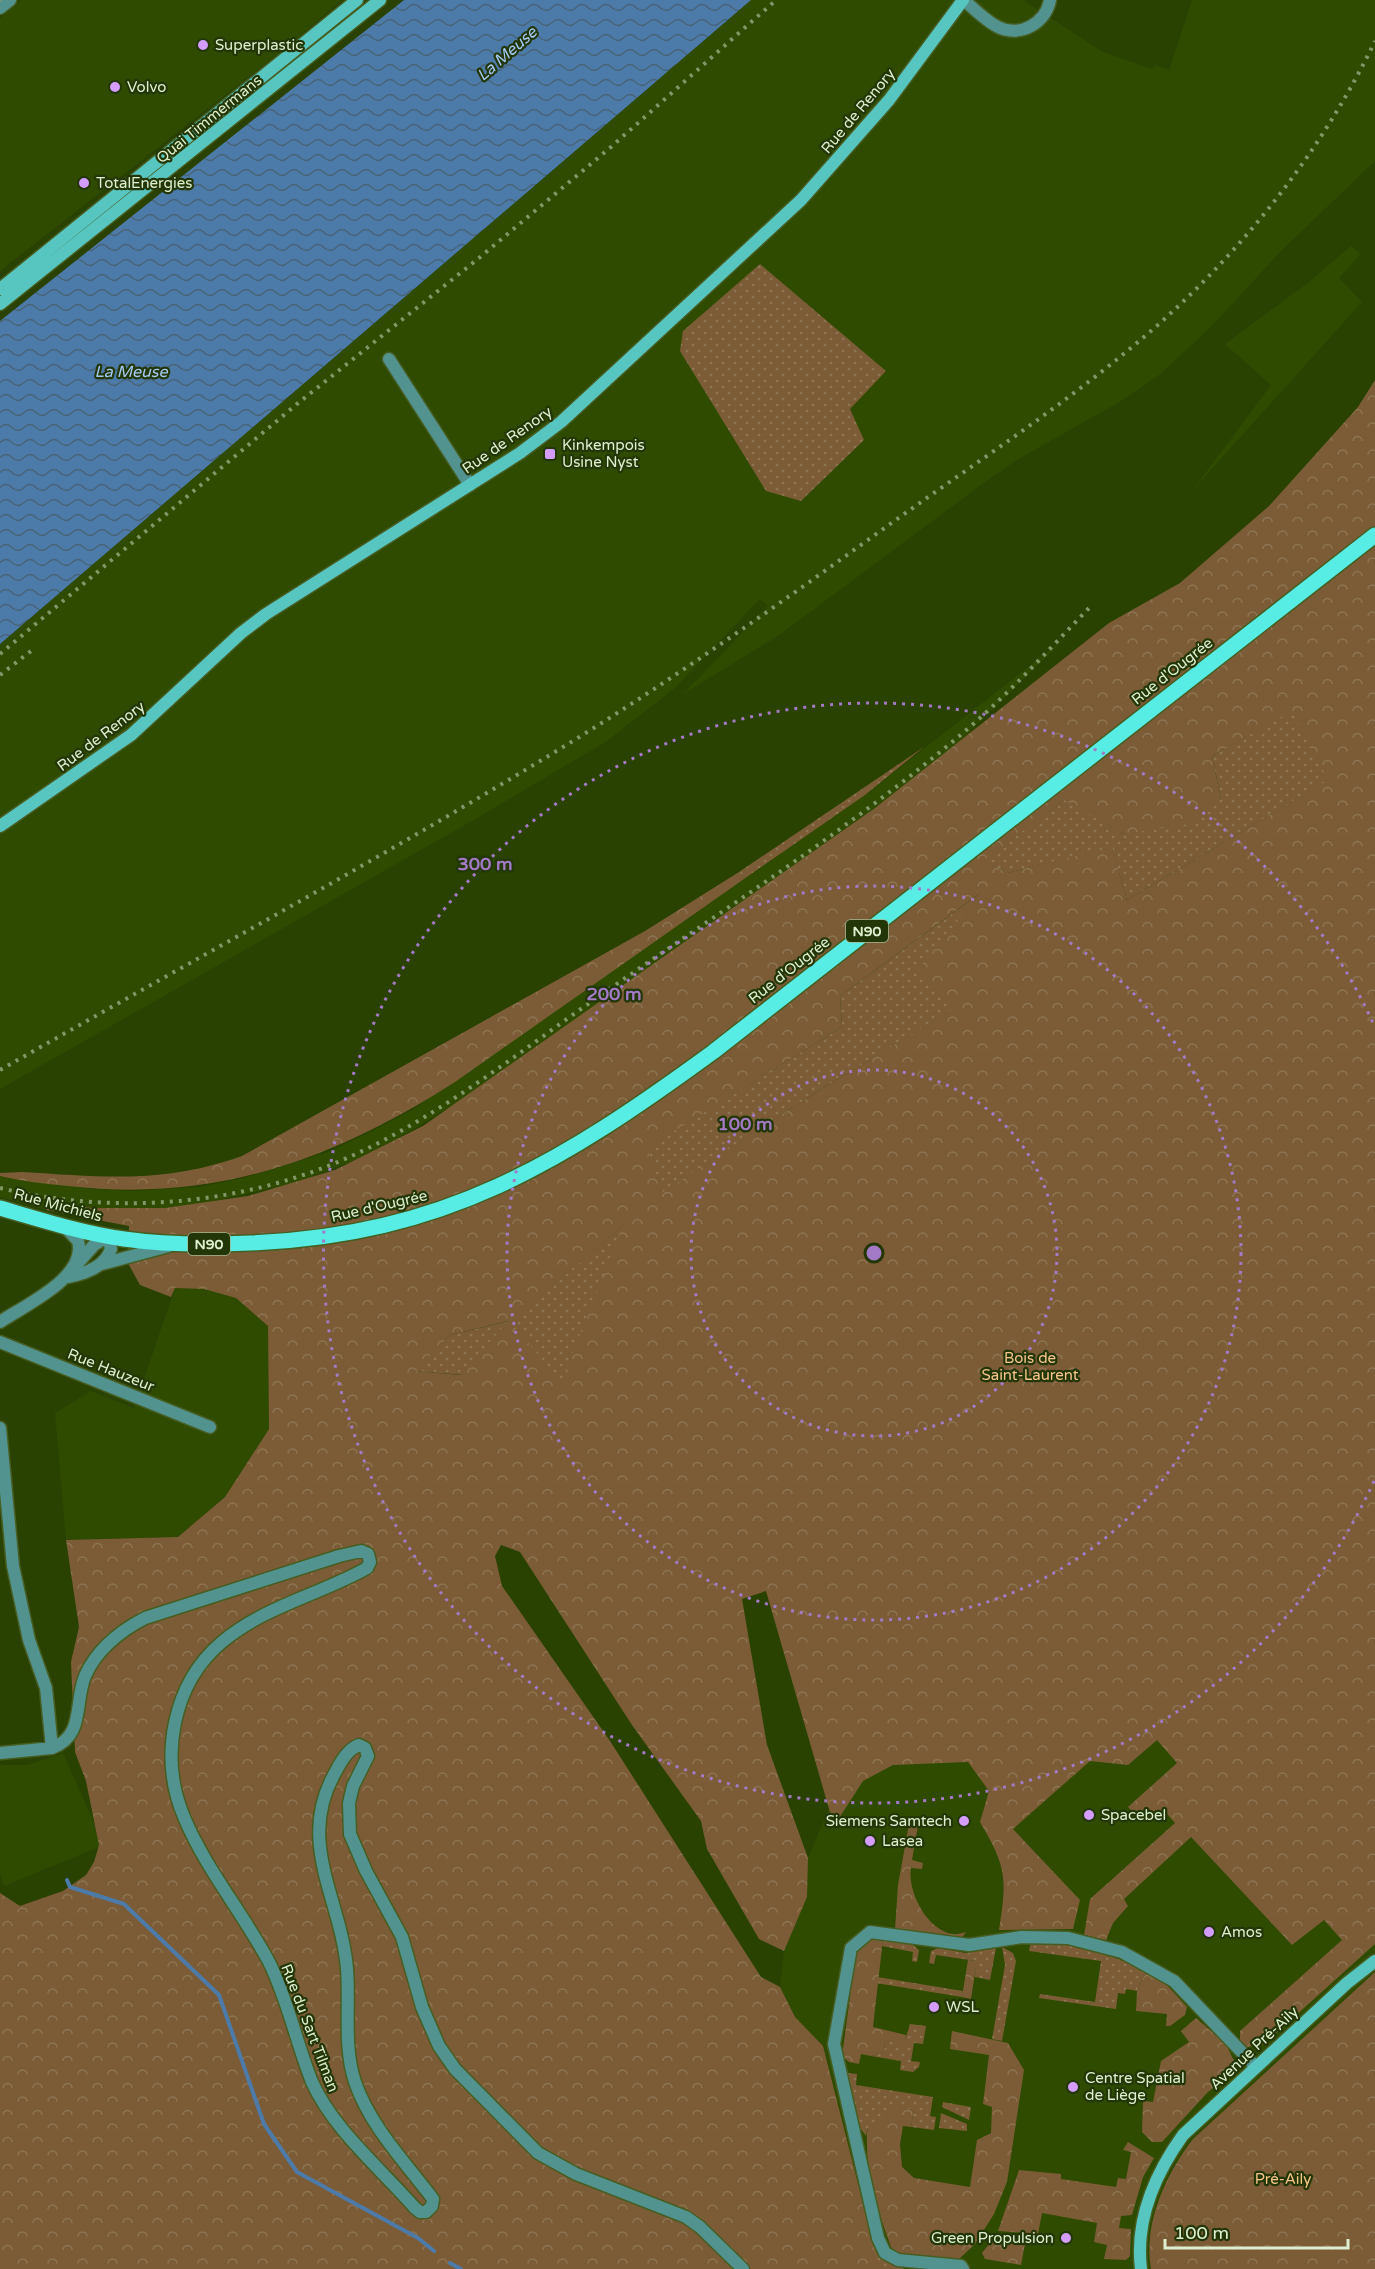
<svg xmlns="http://www.w3.org/2000/svg" width="1375" height="2269" font-family="'Varela Round',sans-serif">
  <style>
    .built { fill: #2e4b00 }
    .grass { fill: url(#grass-dots) }
    .forest { fill: url(#forest-crowns); fill-rule: evenodd }
    .water { fill: url(#water-waves) }
    .lines { fill: none; stroke-linecap: round; stroke-linejoin: round }
    .stream { stroke: #4d7ba9; stroke-width: 4 }
    .street-casing { stroke: #465e22; stroke-width: 15 }
    .secondary-casing { stroke: #465e22; stroke-width: 15 }
    .primary-casing { stroke: #465e22; stroke-width: 18 }
    .street { stroke: #53938f; stroke-width: 12 }
    .secondary { stroke: #58c6c0; stroke-width: 12 }
    .primary { stroke: #57ede5; stroke-width: 15 }
    .tram { stroke: #829766; stroke-width: 1.5 }
    .rail { stroke: #829766; stroke-width: 4; stroke-dasharray: 3 6; stroke-linecap: butt }
    .ring { fill: none; stroke: #a37ac5; stroke-width: 3; stroke-dasharray: 3 6 }
    .poi-dot { fill: #d49cfc; stroke: #223607; stroke-width: 2 }
    .labels { text-anchor: middle; dominant-baseline: central; stroke-width: 4.5; stroke-linejoin: round; paint-order: stroke }
    .shield { fill: #223607; stroke: #a6b893; stroke-width: 1.5 }
    .shield-label { font-size: 14px; font-weight: bold; fill: #deefcf }
    .poi-label { font-size: 15px; fill: #deefcf; stroke: #223607; text-anchor: start }
    .street-label { font-size: 15px; fill: #deefcf; stroke: #223607 }
    .park-label { font-size: 15px; fill: #f7c58a; stroke: #223607 }
    .water-label { font-size: 16px; font-style: italic; fill: #a4caf3; stroke: #223607 }
    .centre { fill: #a37ac5; stroke: #223607; stroke-width: 3 }
    .ring-label { font-size: 18px; text-anchor: middle; font-weight: bold; fill: #a37ac5; stroke: #223607; stroke-width: 4.5; stroke-linejoin: round; paint-order: stroke }
  </style>
  <defs>
    <pattern id="grass-dots" width="8" height="8" patternUnits="userSpaceOnUse" patternTransform="scale(1.5)"><rect width="8" height="8" fill="#7b5c36"/><path d="M2 2h.1M6 6h.1" fill="none" stroke="#8d7452" stroke-width="1.8" stroke-linecap="round"/></pattern>
    <pattern id="forest-crowns" width="20" height="18" patternUnits="userSpaceOnUse" patternTransform="scale(1.5)"><rect width="20" height="18" fill="#7b5c36"/><path d="M2 6a3 3 0 1 1 6 0M12 15a3 3 0 1 1 6 0" fill="none" stroke="#8d7452"/></pattern>
    <pattern id="water-waves" width="16" height="10" patternUnits="userSpaceOnUse" patternTransform="scale(1.5)"><rect width="16" height="10" fill="#4d7ba9"/><path d="M0 5q4-4 8 0t8 0" fill="none" stroke="#486479"/></pattern>
  </defs>
  <rect width="100%" height="100%" fill="#294201"/>
  <path class="built" d="M21 0H342L284 49 0 271V18Z
    M751 0H1023L1103 52 1152 69 1155 65 1169 70 1192 0H1375V161L1280 252 1209 329 1159 375 1121 401 1017 460 985 482 778 636 683 694 768 606 760 599 675 688 607 741 479 817 0 1089V644Z
    M1351 246 1361 254 1339 278 1362 302 1192 491 1271 385 1225 344 1309 282Z
    M1069 635 972 729 968 737 875 808 465 1098 375 1152 296 1183 200 1204 165 1208H93L48 1203 46 1210 0 1197V1176L94 1189 132 1191 198 1187 244 1178 328 1152 366 1134 414 1109 865 795Z
    M175 1288 204 1289 236 1298 268 1326 269 1429 225 1497 178 1537 66 1540 55 1413 91 1391 134 1408Z
    M1375 1644V1972L1193 2139 1151 2232V2269H874L873 2245 845 2135 780 1987 784 1951 808 1858 838 1787 870 1777 893 1765 915 1764Z
    M63 1753 104 1845 4 1886 0 1874V1765H28Z"/>
  <path class="grass" d="M760 264 886 371 850 409 864 440 801 501 766 491 680 351 683 331Z
    M1292 710 1329 780 1127 900 1112 848 1007 873 983 860 1065 799 1123 834 1221 799 1212 756Z
    M924 747 865 795 744 879 739 872Z
    M983 891 954 1009 815 1093 663 1193 646 1148 842 1027 840 996Z
    M623 1226 562 1383 415 1371 450 1335 509 1321Z
    M883 1939 912 1944 919 1950 917 1962 912 1961 913 1952 882 1946Z
    M1031 1942C1073 1942 1108 1952 1146 1972L1137 1991 1126 1989 1125 1994 1118 1993 1116 2009 1039 1998 1040 1994 1095 2002 1101 1961 1029 1951Z
    M1002 1947 1013 1953 1016 1961 1002 2041 992 2039 1005 1965Z
    M938 1948 966 1953 996 1948 990 1980 975 1977 976 1961 936 1955 934 1964 929 1963 931 1951Z
    M877 1977 963 1991 962 1997 876 1983Z
    M910 2024 926 2026 923 2044 914 2043 911 2061 920 2062 919 2067 913 2072 900 2070 901 2061 871 2056 884 2052 885 2041 904 2044Z
    M848 2073 857 2074 856 2085 933 2097 930 2116 936 2117 934 2130 911 2127 914 2109 867 2130 866 2136 858 2125 845 2077Z
    M943 2102 971 2107 969 2120 942 2107Z
    M941 2113 967 2124V2131L939 2128Z
    M874 2247 882 2259 905 2269H874Z"/>
  <path class="forest" d="M1375 380V1944L1263 2045 1246 2047 1240 2042V2031L1342 1940 1324 1920 1292 1945 1191 1837 1124 1899 1128 1906 1113 1923 1106 1940 1084 1935 1090 1899 1175 1823 1167 1814 1140 1819 1128 1807 1177 1763 1157 1740 1128 1765 1090 1761 1013 1829 1080 1900 1073 1929 999 1930C1007 1878 1007 1868 980 1822L989 1791 968 1762 893 1765 863 1781 834 1826 766 1591 742 1599 767 1745 808 1858 807 1897 784 1951 759 1939 707 1849 701 1821 632 1725 520 1552 501 1545 495 1556 502 1586 610 1741 761 1977 780 1987 795 2017 823 2046 874 2247V2269H0V1893L20 1906 63 1891 86 1875 94 1862 99 1845 86 1781 75 1752 71 1662 79 1627 66 1540 178 1537 225 1497 269 1429 268 1326 236 1298 204 1289 175 1288 171 1297 140 1285 128 1263 129 1226 46 1210 48 1203 93 1208H165L248 1196 335 1170 423 1126 875 808 1109 623 1180 583 1269 506 1358 407ZM1292 711 1328 780 1127 900 1112 847 1007 873 984 860 1064 800 1123 834 1190 824 1221 799 1212 756ZM980 893 918 969 953 1009 815 1093 663 1192 647 1148 842 1027 840 996ZM622 1227 561 1382 510 1321ZM508 1321 460 1375 416 1371 450 1335Z
    M739 872 744 879 455 1082C333 1160 214 1203 68 1186 45 1184 22 1181 0 1176V1173L22 1172C104 1177 163 1184 242 1156L645 931Z
    M909 1824 918 1825 912 1860 923 1863 922 1869 911 1868C907 1891 927 1930 952 1934 956 1935 962 1933 966 1932L961 1939 895 1930 898 1885Z
    M874 1938 883 1939 873 2027 906 2035 905 2045 885 2041 884 2052 871 2056 861 2054 859 2064 849 2062 842 2056 856 1953 859 1947Z
    M968 1960 977 1961 971 1999 962 1997Z
    M1146 1972 1165 1983 1187 2007 1185 2015 1170 2026H1166L1167 2014 1136 2011 1137 1991Z
    M1375 1972V2269H1151C1143 2223 1166 2174 1193 2139Z
    M1196 2018 1226 2044 1234 2061 1230 2075 1208 2092 1162 2142H1152L1142 2132 1143 2101 1153 2102 1161 2061 1189 2042 1181 2031Z
    M952 2031 1008 2043 1024 2070 1007 2182 994 2214 975 2244 959 2259 950 2261 899 2254 891 2247C877 2208 865 2172 867 2131L890 2107 914 2109 911 2127 903 2126 900 2144 902 2167 914 2178 970 2187 977 2140 991 2133 992 2107 983 2104 989 2055 950 2049Z
    M1128 2142 1154 2158 1143 2177 1132 2215 1121 2216 1119 2228 1131 2229 1130 2256 1126 2260 1104 2259 1107 2245 1094 2242 1097 2223 1042 2213 1038 2234 998 2231 1019 2170 1061 2174V2179L1116 2187 1118 2178 1126 2179 1131 2152 1123 2150Z
    M993 2239 1025 2244 1021 2265 985 2259 982 2253Z"/>
  <path class="water" d="M404 0H751L0 644V321Z"/>
  <g class="lines">
    <path class="stream" d="M67 1880 70 1887 124 1904 219 1995 264 2124 297 2172 418 2238 434 2251
      M450 2263 461 2269"/>
    <g class="street-casing">
      <path id="street" d="M964 0C974 9 986 21 998 27 1020 38 1046 23 1050 0
        M0 8 10 0
        M389 359 470 485
        M102 1264 169 1246
        M68 1277C84 1274 105 1267 111 1249L108 1236 94 1245 79 1262
        M0 1322C25 1305 88 1277 78 1241L64 1226
        M0 1342 210 1427
        M0 1428 13 1566 29 1640 46 1688 52 1748C85 1736 74 1703 85 1676 97 1649 120 1631 145 1618L339 1556 361 1551 368 1554 370 1562 367 1568C319 1595 265 1606 222 1642 172 1684 159 1758 184 1817 205 1868 243 1913 269 1962 288 2000 296 2042 312 2082 333 2129 381 2169 415 2208L420 2212H426L432 2206 433 2199C405 2162 370 2126 355 2082 343 2046 350 2006 347 1969 341 1898 295 1841 336 1771 341 1761 348 1749 359 1745L365 1748 368 1756 353 1786 349 1803 350 1834 366 1871 402 1937 422 2007 439 2046 455 2069 538 2153 576 2174 686 2217 700 2227 743 2269
        M0 1753 52 1748
        M963 2269 961 2266 898 2260 885 2253 878 2238 834 2044 851 1948 870 1932 969 1945 1022 1937 1068 1938 1122 1952 1174 1981 1255 2066"/>
    </g>
    <g class="secondary-casing">
      <path id="secondary" d="M0 289 357 0
        M0 304 380 0
        M0 826 131 735 241 633 266 614 520 453 561 422 801 200 889 100 963 0
        M1141 2269C1135 2220 1155 2174 1183 2135L1347 1983 1375 1961"/>
    </g>
    <g class="primary-casing">
      <path id="primary" d="M0 1208C41 1220 82 1233 124 1239 166 1245 208 1245 251 1243 445 1235 561 1163 713 1052L1375 535"/>
    </g>
    <use href="#street" class="street"/>
    <use href="#secondary" class="secondary"/>
    <use href="#primary" class="primary"/>
    <path class="tram" d="M0 1 1 0"/>
    <path class="rail" d="M0 654 297 404 479 258 611 147 776 0
      M0 675 31 651
      M0 1070C190 962 382 858 568 744 680 675 786 599 893 522 971 466 1052 413 1126 352 1229 268 1317 161 1375 41
      M0 1188C97 1211 199 1208 294 1178 407 1143 502 1064 598 997 721 911 850 829 964 732 1010 693 1051 647 1093 604"/>
  </g>
  <g class="ring">
    <circle cx="874" cy="1253" r="183"/>
    <circle cx="874" cy="1253" r="367"/>
    <path d="M1374 1481A550 550 0 1 1 1374 1025"/>
  </g>
  <g class="poi-dot">
    <circle cx="203" cy="45" r="6"/>
    <circle cx="115" cy="87" r="6"/>
    <circle cx="84" cy="183" r="6"/>
    <rect x="544" y="448" width="12" height="12" rx="3"/>
    <circle cx="1089" cy="1815" r="6"/>
    <circle cx="964" cy="1821" r="6"/>
    <circle cx="870" cy="1841" r="6"/>
    <circle cx="1209" cy="1932" r="6"/>
    <circle cx="934" cy="2007" r="6"/>
    <circle cx="1073" cy="2087" r="6"/>
    <circle cx="1066" cy="2238" r="6"/>
  </g>
  <g class="labels">
    <g class="shield">
      <rect x="846" y="920" width="42" height="22" rx="4.5"/>
      <rect x="188" y="1233" width="42" height="22" rx="4.5"/>
    </g>
    <g class="shield-label">
      <text x="867" y="931">N90</text>
      <text x="209" y="1244">N90</text>
    </g>
    <g class="poi-label">
      <text x="215" y="45">Superplastic</text>
      <text x="127" y="87">Volvo</text>
      <text x="96" y="183">TotalEnergies</text>
      <text x="562" y="445">Kinkempois<tspan x="562" dy="17">Usine Nyst</tspan></text>
      <text x="1101" y="1815">Spacebel</text>
      <text x="952" y="1821" text-anchor="end">Siemens Samtech</text>
      <text x="882" y="1841">Lasea</text>
      <text x="1221" y="1932">Amos</text>
      <text x="946" y="2007">WSL</text>
      <text x="1085" y="2078">Centre Spatial<tspan x="1085" dy="17">de Liège</tspan></text>
      <text x="1054" y="2238" text-anchor="end">Green Propulsion</text>
    </g>
    <g class="street-label">
      <text transform="translate(858 111) rotate(-50)">Rue de Renory</text>
      <text transform="translate(209 119) rotate(-39)">Quai Timmermans</text>
      <text transform="translate(507 440) rotate(-35)">Rue de Renory</text>
      <text transform="translate(1172 671) rotate(-38)">Rue d'Ougrée</text>
      <text transform="translate(101 736) rotate(-37)">Rue de Renory</text>
      <text transform="translate(789 970) rotate(-38)">Rue d'Ougrée</text>
      <text transform="translate(58 1205) rotate(15)">Rue Michiels</text>
      <text transform="translate(379 1206) rotate(-13)">Rue d'Ougrée</text>
      <text transform="translate(111 1370) rotate(22)">Rue Hauzeur</text>
      <text transform="translate(310 2028) rotate(69)">Rue du Sart Tilman</text>
      <text transform="translate(1254 2048) rotate(-43)">Avenue Pré-Aily</text>
    </g>
    <g class="park-label">
      <text x="1030" y="1358">Bois de<tspan x="1030" dy="17">Saint-Laurent</tspan></text>
      <text x="1283" y="2179">Pré-Aily</text>
    </g>
    <g class="water-label">
      <text transform="translate(507 54) rotate(-41)">La Meuse</text>
      <text x="131" y="372">La Meuse</text>
    </g>
  </g>
  <circle cx="874" cy="1253" r="9" class="centre"/>
  <g class="ring-label">
    <text x="485" y="870">300 m</text>
    <text x="614" y="1000">200 m</text>
    <text x="745" y="1130">100 m</text>
  </g>
  <path d="M1165 2239v9h183v-9" fill="none" stroke="#deefcf" stroke-width="3"/>
  <text x="1174" y="2239" font-size="18" fill="#deefcf" stroke="#223607" stroke-width="4.5" paint-order="stroke">100 m</text>
</svg>
